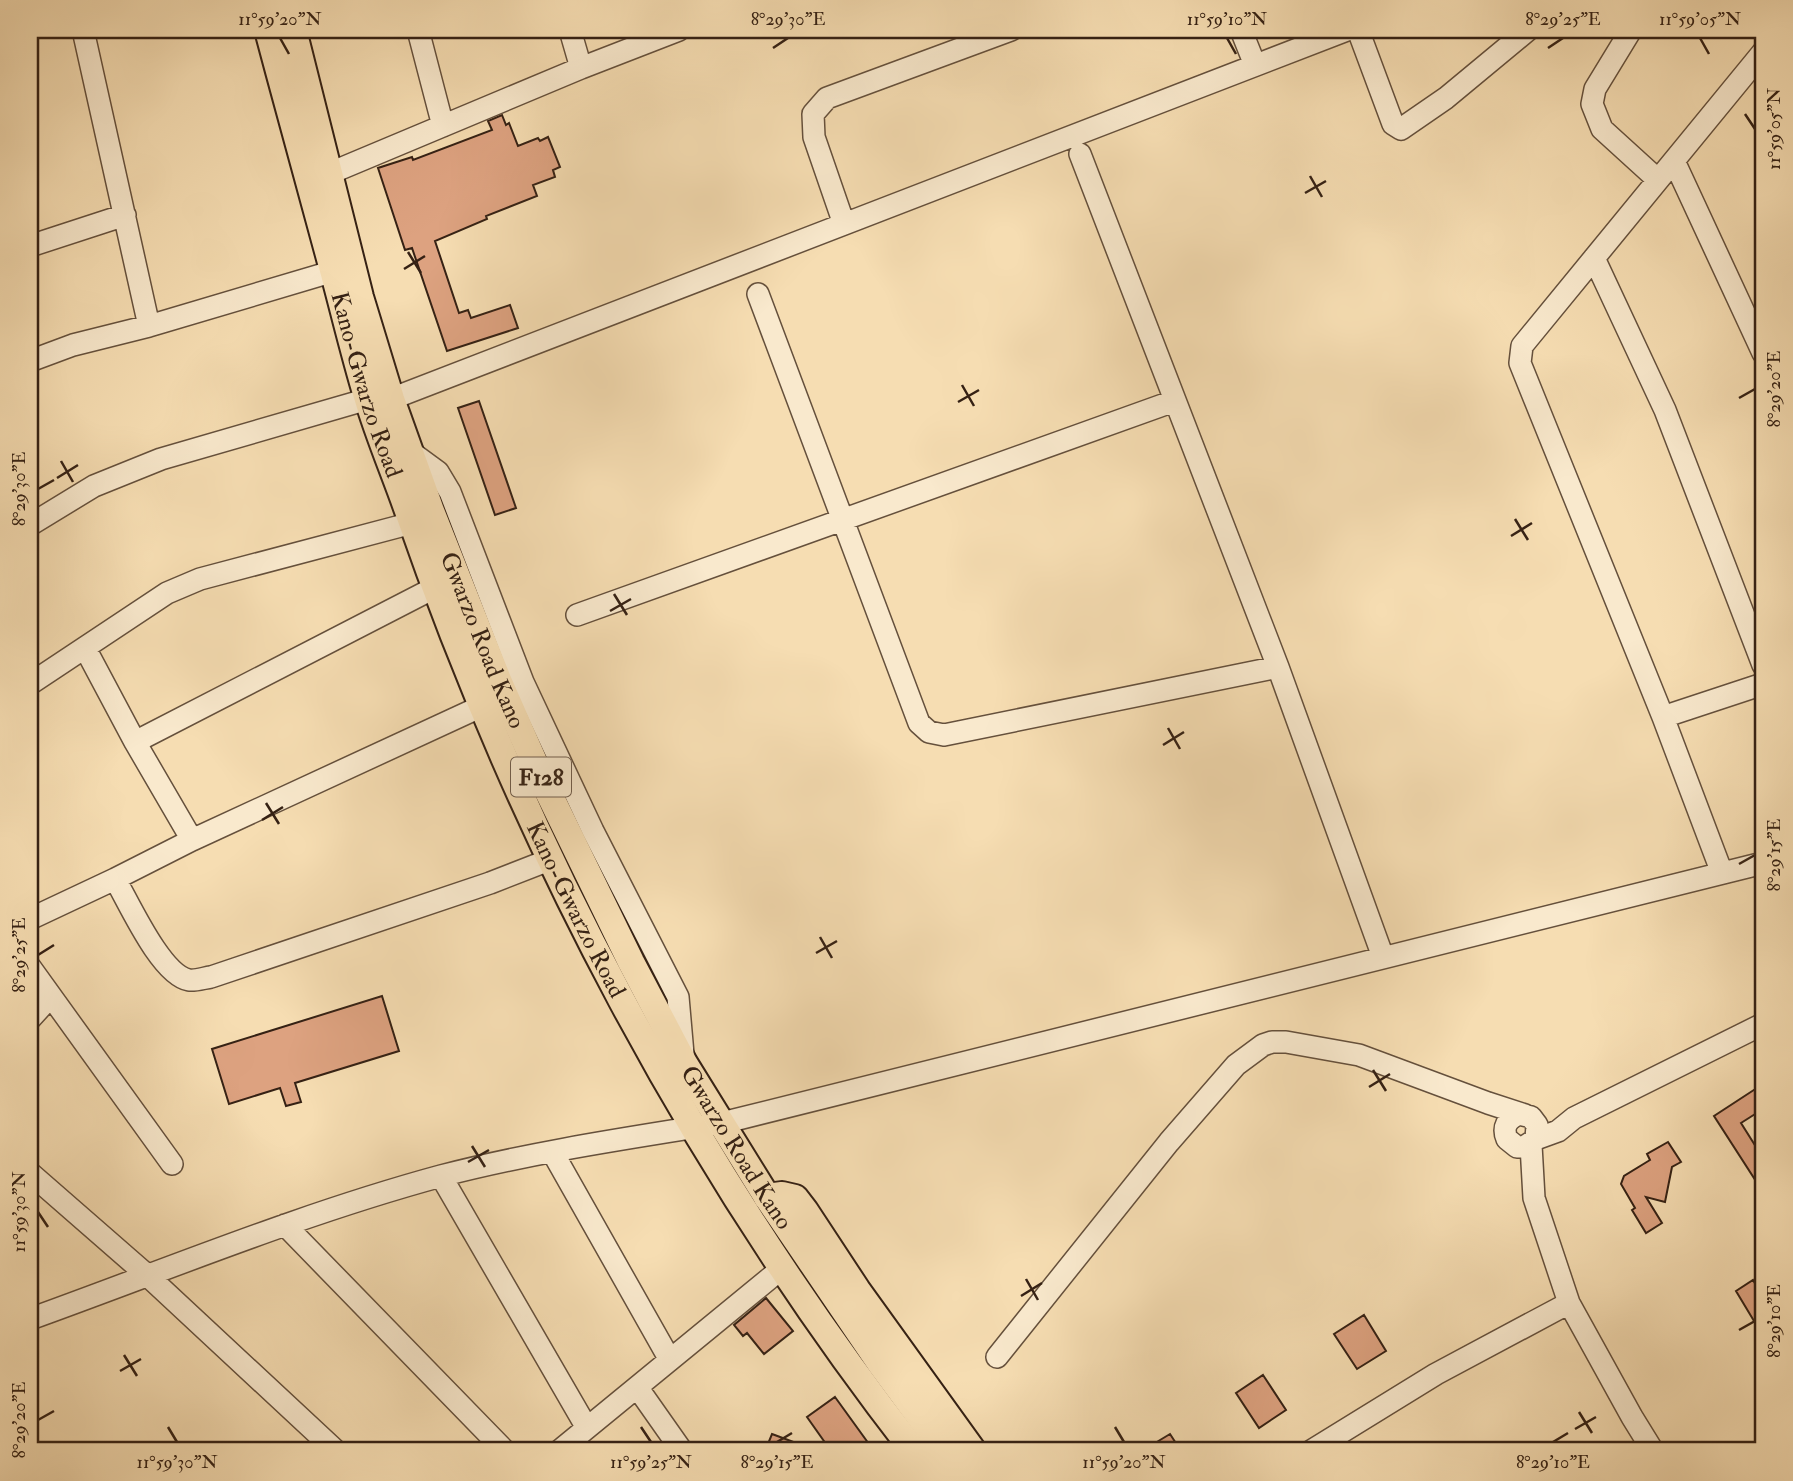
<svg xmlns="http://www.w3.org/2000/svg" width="1793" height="1481" font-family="'IM FELL Double Pica',serif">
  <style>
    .building { fill: #dda280; stroke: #352114; stroke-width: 2 }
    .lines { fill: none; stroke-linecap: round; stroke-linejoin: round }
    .minor-casing { stroke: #65503c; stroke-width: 24 }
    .major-casing { stroke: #352114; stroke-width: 30 }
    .minor { stroke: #f9e9cd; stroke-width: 21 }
    .major { stroke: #f6ddb2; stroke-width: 26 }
    .ticks { fill: none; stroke: #352114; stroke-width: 2.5 }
    .labels { text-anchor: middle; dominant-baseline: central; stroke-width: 5; stroke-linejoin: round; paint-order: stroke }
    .shield { fill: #f9e9cd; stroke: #705d4c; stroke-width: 2 }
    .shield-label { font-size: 23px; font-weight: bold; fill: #352114 }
    .street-label { font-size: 24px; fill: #352114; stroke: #f9e9cd }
    .neatline { fill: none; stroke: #352114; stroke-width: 2.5 }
    .ticks-label { font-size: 18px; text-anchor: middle; fill: #352114 }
  </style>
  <rect width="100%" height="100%" fill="#f6ddb2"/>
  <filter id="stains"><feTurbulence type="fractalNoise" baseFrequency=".00286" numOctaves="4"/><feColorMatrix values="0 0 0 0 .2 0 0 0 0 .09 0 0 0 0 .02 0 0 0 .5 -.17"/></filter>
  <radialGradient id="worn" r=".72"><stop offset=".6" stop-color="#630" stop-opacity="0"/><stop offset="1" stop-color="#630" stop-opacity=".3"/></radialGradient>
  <path class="building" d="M502 115 506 125 509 123 518 146 538 138 540 141 548 137 560 167 553 170 555 177 533 185 537 196 486 216 487 219 435 241 459 313 468 310 471 318 510 305 518 328 447 351 412 248 405 250 378 168 412 157 413 160 492 130 488 121Z
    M479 401 516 508 495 515 458 408Z
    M382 996 399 1051 295 1083 301 1102 286 1106 280 1088 229 1104 212 1049Z
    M1763 1084V1109L1741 1123 1763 1158V1192L1714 1116Z
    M1668 1142 1681 1162 1672 1167 1665 1202 1646 1197 1662 1223 1646 1233 1632 1210 1635 1208 1621 1184 1624 1176 1650 1160 1647 1154Z
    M1753 1280 1763 1297V1336L1736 1291Z
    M766 1298 793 1331 764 1354 747 1333 743 1336 734 1325Z
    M1364 1315 1386 1351 1357 1369 1334 1334Z
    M1263 1375 1286 1410 1259 1428 1236 1393Z
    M835 1397 874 1451H831L807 1417Z
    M772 1434 815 1450V1451H765Z
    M1170 1434 1181 1451H1142Z"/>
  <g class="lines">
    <g class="minor-casing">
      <path id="minor" d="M83 30 149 326
        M418 30 443 126
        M570 30 581 68
        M1241 30 1255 65
        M1358 30 1393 124 1401 129 1446 98 1528 30
        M1631 30 1595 89 1592 104 1602 129 1658 180
        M1080 154 1278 667 1383 957
        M1674 161 1763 353
        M328 174 581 68 679 30
        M844 224 814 137 813 114 827 98 1011 30
        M30 246 125 215
        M1594 258 1665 410 1763 665
        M758 294 919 723 929 732 944 735 1278 667
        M30 361 73 345 149 326 334 271
        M391 399 1347 30
        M408 450 438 472 450 492 523 682 593 831 678 997 683 1054
        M30 525 94 486 161 459 368 399
        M577 615 1174 401
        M85 648 135 742 192 840
        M30 684 167 593 200 579 412 523
        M1663 717 1763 684
        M135 742 434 588
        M1722 873 1663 717 1520 363 1522 346 1763 52
        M115 879C129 903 161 975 189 980 195 981 204 978 211 977L490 883 549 860
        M30 919 115 879 192 840 482 706
        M30 967 172 1164
        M30 1019 50 997
        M1536 1139 1537 1125 1531 1117 1519 1114C1507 1119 1502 1127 1507 1139L1517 1147H1524L1536 1139 1558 1131 1574 1118 1763 1024
        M1531 1145 1534 1198 1569 1303 1632 1417 1653 1451
        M553 1153 670 1360
        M30 1173 148 1276 336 1451
        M441 1176 587 1428
        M285 1225 505 1451
        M30 1319C166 1270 301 1214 441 1176 533 1152 629 1138 722 1123L1763 863
        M997 1357 1169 1142 1236 1065 1263 1045 1272 1042H1286L1359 1055 1488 1103 1525 1115
        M637 1387 682 1451
        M559 1451 781 1269
        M1311 1451 1436 1374 1569 1303"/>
    </g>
    <g class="major-casing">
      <g id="major">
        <path id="s1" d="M268 30C289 109 311 188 332 266 344 310 354 353 367 396 378 434 394 471 407 508 524 847 694 1168 914 1451"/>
        <path id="s2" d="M293 30 360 297 391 399 431 511 498 680 539 773 631 962 684 1063 767 1197 880 1363 945 1451"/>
        <path d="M767 1197 782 1195 795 1198 805 1211 857 1290 973 1451"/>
      </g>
    </g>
    <use href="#minor" class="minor"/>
    <use href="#major" class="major"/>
  </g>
  <path class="ticks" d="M280 38 289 54M1227 38 1236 54M1700 38 1709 54M773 48 788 38M1548 48 1563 38M1745 114 1755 129M1310 176 1322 197M1305 193 1326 181M408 252 421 273M404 269 425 256M962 385 974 406M1739 398 1755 389M958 402 979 390M61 461 73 482M57 478 78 465M38 489 54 480M1515 519 1528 540M1511 536 1532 523M614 594 627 615M610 611 631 599M1168 728 1180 749M1163 745 1184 732M266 803 279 824M262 820 283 807M1739 864 1755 855M820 937 832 958M816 953 837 941M38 955 54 945M1373 1070 1386 1091M1369 1087 1390 1074M472 1146 485 1167M468 1162 489 1150M38 1212 48 1227M1026 1279 1038 1300M1021 1296 1042 1283M1739 1330 1755 1321M124 1355 137 1376M120 1371 141 1359M1579 1412 1592 1433M38 1420 54 1411M168 1427 177 1442M641 1427 651 1442M1115 1427 1124 1442M1575 1429 1596 1417M777 1442 792 1433M1553 1442 1568 1433"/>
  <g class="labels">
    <rect class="shield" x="511" y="757.5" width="60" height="39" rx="5"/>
    <g class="shield-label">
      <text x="541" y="777">F128</text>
    </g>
    <g class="street-label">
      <text stroke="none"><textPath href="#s1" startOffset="368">Kano-Gwarzo Road</textPath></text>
      <text stroke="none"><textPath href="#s2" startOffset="640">Gwarzo Road Kano</textPath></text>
      <text stroke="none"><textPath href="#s1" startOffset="934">Kano-Gwarzo Road</textPath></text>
      <text stroke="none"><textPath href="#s2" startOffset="1208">Gwarzo Road Kano</textPath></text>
    </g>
  </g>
  <rect width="1793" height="1481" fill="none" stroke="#f6ddb2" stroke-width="77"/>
  <rect x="38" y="38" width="1717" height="1404" class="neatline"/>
  <g class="ticks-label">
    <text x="280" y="25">11°59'20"N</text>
    <text x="788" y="25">8°29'30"E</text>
    <text x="1227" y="25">11°59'10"N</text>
    <text x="1563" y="25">8°29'25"E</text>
    <text x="1700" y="25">11°59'05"N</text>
    <text transform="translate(1774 129) rotate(-90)" y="6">11°59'05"N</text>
    <text transform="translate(1774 389) rotate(-90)" y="6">8°29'20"E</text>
    <text transform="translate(19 489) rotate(-90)" y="6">8°29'30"E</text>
    <text transform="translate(1774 855) rotate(-90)" y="6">8°29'15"E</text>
    <text transform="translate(19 955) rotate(-90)" y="6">8°29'25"E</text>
    <text transform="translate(19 1212) rotate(-90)" y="6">11°59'30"N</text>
    <text transform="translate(1774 1321) rotate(-90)" y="6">8°29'10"E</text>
    <text transform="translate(19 1420) rotate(-90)" y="6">8°29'20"E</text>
    <text x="177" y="1468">11°59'30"N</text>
    <text x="651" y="1468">11°59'25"N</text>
    <text x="777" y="1468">8°29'15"E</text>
    <text x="1124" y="1468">11°59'20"N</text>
    <text x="1553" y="1468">8°29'10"E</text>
  </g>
  <rect width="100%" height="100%" filter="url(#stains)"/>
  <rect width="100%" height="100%" fill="url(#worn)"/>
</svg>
